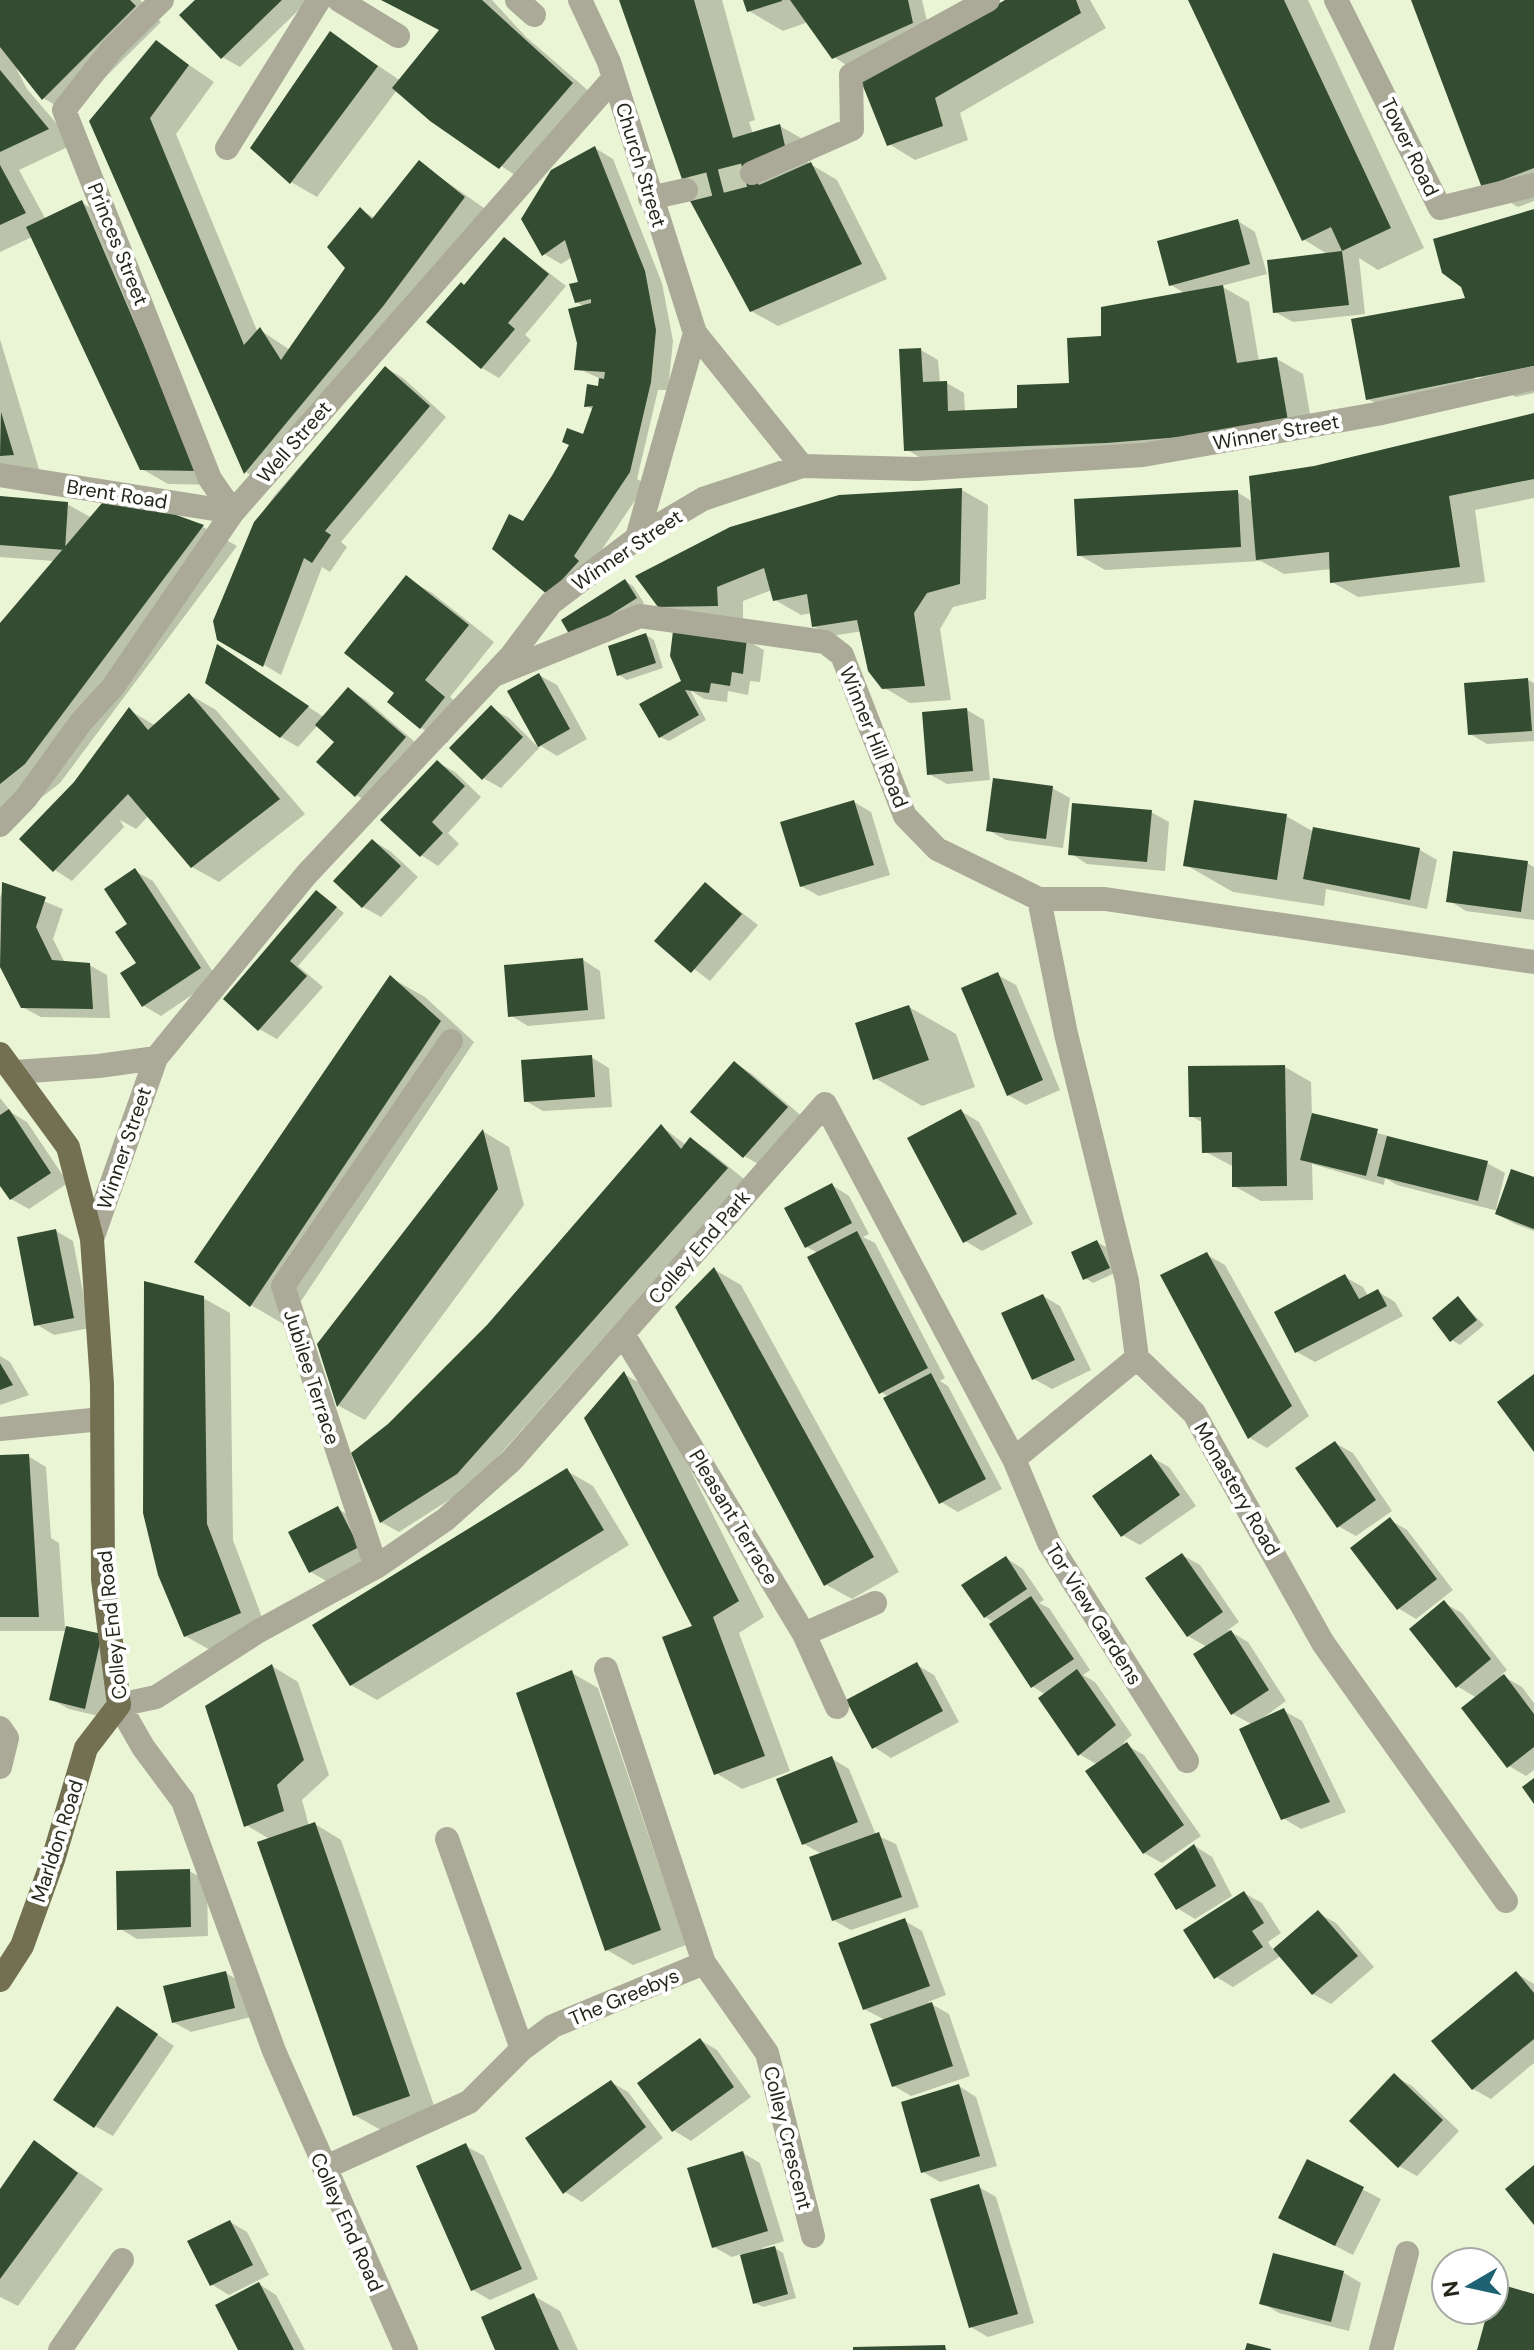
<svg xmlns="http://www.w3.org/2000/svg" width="1534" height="2350" font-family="'DM Sans',sans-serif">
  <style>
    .shadow { fill: #0003 }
    .building { fill: #344d32 }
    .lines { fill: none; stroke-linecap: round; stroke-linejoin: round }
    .minor-tunnel { stroke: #c2ccb0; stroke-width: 24; stroke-dasharray: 24 12; stroke-linecap: butt }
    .minor { stroke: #abaa99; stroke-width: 24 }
    .major { stroke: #737051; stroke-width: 24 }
    .labels { text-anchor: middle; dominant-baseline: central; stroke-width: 8; stroke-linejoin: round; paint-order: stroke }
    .street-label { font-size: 20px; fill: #24281c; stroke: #fff }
  </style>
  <rect width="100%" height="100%" fill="#eaf5d5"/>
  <path class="shadow" d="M0 0H140L161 22 69 113 43 98 16 68 27 89 74 144 19 170 46 220 82 203 108 218 222 485 168 484 142 469 32 237 0 252Z
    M198 0H309L240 67 222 57Z
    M382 0H492L526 37 598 99 527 183 431 120 397 90 317 197 291 182 331 34 401 81 441 30Z
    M621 0H722L755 120 749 122 753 134 780 126 806 141 811 161 807 162 837 180 887 279 778 326 751 311 704 227 660 117Z
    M745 0H922L930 33 851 68 834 57 808 22 783 31 749 11Z
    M1009 0H1090L1106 28 960 113 968 140 915 160 889 144Z
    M1190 0H1308L1424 248 1378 270 1359 258 1365 314 1293 322 1275 312 1329 255 1303 239Z
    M1413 0H1534V201L1518 207 1484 187Z
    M157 43 214 82 176 134 258 333 260 330 290 350 347 268 361 210 375 218 420 163 491 213 410 320 271 487 246 472 91 122Z
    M595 148 613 159 662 283 673 341 668 390H658L637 479 646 484 566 603 523 524 584 437 594 410 586 406 599 388 601 379 577 368 584 306 576 302 581 283 572 257 561 264 544 254Z
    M1534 211V393L1516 397 1472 372 1470 376 1502 394 1394 414 1368 399 1466 300Z
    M1238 221 1255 232 1267 274 1221 286 1249 302 1259 362 1277 359 1303 374 1314 436 924 460 906 449 921 350 938 360 940 383H947L964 393 965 412 1019 410 1072 385 1101 338 1186 294 1171 285Z
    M505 239 566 286 525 335 531 340 499 378 482 368Z
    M0 339 39 469 0 470Z
    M386 368 403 378 446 417 341 542 347 547 330 572 322 567 281 675 219 638 255 523 274 496Z
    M1534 416V498L1475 510 1485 582 1358 597 1332 582V569L1284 574 1261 561 1105 570 1079 555 1237 492 1253 502 1315 468Z
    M962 490 988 505 986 599 953 607 940 629 951 700 910 703 883 687 863 631 831 636 813 626 812 613 801 615 775 600 772 590 743 601V621H686L659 605Z
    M0 498 67 504 92 518 143 505 203 527 237 546 60 783 0 830V624L54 561 0 557Z
    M406 578 432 593 494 642 450 697 470 713 447 743 421 728 389 702 397 693Z
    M625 581 633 586 644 603 582 642Z
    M646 635 654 640 663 668 627 680 619 675Z
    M746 640 764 650 760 682 750 681 748 695 728 691 727 702 704 699 690 690 706 720 669 741 660 737 685 686Z
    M235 657 325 718 349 690 366 700 423 749 373 805 356 795 337 741 318 725 298 747 281 737Z
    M539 675 557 685 587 739 557 756 541 746 501 788 483 778 491 708 509 718 539 748 510 691Z
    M1528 680 1534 683V741L1487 744 1470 734Z
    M190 695 216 710 305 814 219 882 192 867 149 815 136 829 120 820 124 827 72 881 55 870 22 838 75 783 129 710 156 726Z
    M967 710 984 720 990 780 947 784 929 774Z
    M437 762 455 772 481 797 448 833 459 844 438 866 421 855Z
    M1052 788 1070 798 1063 848 1006 840 988 830Z
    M854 802 871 812 890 875 819 896 801 886Z
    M1151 812 1169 822 1165 871 1087 864 1070 853Z
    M1286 816 1314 832V829L1420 850 1437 860 1427 909 1326 889 1324 906 1233 892 1186 865Z
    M373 841 390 851 418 877 381 917 363 907Z
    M1527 863 1534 867V920L1466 911 1448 900Z
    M135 871 153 881 217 978 161 1016 144 1006Z
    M4 885 63 909 53 939 65 963 89 965 107 975 110 1018 41 1017 22 1007 0 962V898Z
    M706 885 758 925 710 981 657 941Z
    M317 892 344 913 298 966 323 987 277 1039 259 1029Z
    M583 960 600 971 605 1019 528 1026 510 1015Z
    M998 975 1016 985 1060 1090 1026 1105 1008 1095Z
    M391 978 425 997 474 1042 285 1325 251 1305Z
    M909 1007 956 1034 975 1087 922 1106 875 1078Z
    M591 1057 609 1068 612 1107 543 1111 526 1101Z
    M735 1063 752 1074 804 1118 762 1166 744 1156Z
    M1285 1067 1311 1082 1312 1115 1487 1163 1505 1173 1496 1209 1534 1179V1231L1515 1224 1497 1214 1498 1211 1397 1185 1385 1178 1384 1185 1312 1164 1313 1200 1261 1201 1234 1186V1167L1204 1151 1203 1123 1191 1116Z
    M0 1098 12 1113 27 1122 68 1183 29 1209 11 1199 0 1182Z
    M961 1111 979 1122 1033 1224 982 1251 965 1241Z
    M661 1126 686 1145 690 1140 708 1150 744 1179 474 1484 399 1532 381 1522 389 1426 489 1326Z
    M484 1132 509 1147 524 1205 365 1420 339 1406 320 1345Z
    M832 1185 849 1196 869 1234 863 1237 875 1243 945 1378 940 1381 948 1386 1002 1489 958 1512 941 1502 889 1397 881 1392 818 1253 807 1247Z
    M56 1231 73 1241 90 1328 54 1335 36 1324Z
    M1097 1242 1106 1247 1117 1272 1093 1283 1085 1278Z
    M1207 1255 1225 1265 1309 1416 1267 1448 1250 1438Z
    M715 1270 741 1285 899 1572 852 1599 825 1584Z
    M1345 1277 1363 1287 1368 1296 1377 1291 1395 1302 1403 1316 1315 1362 1297 1352Z
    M1043 1296 1060 1306 1091 1370 1052 1389 1034 1379Z
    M203 1298 230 1313 233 1540 266 1628 212 1651 185 1636Z
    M1458 1299 1484 1325 1460 1345 1452 1340Z
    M0 1356 10 1362 29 1395 0 1405Z
    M624 1374 650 1389 764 1617 739 1633 790 1771 742 1789 716 1773 695 1627Z
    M1335 1443 1353 1453 1392 1511 1356 1536 1338 1526Z
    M28 1456 46 1467 51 1538 59 1543 65 1628 101 1636 118 1646 103 1717 69 1709 51 1699 66 1631H0V1457Z
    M1151 1457 1169 1467 1196 1506 1140 1545 1122 1535Z
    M567 1471 593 1486 629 1545 377 1700 351 1685Z
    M338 1509 356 1519 376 1557 328 1582 311 1572Z
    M1390 1520 1407 1530 1453 1590 1416 1619 1398 1608Z
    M1182 1555 1200 1565 1239 1622 1228 1630 1248 1642 1286 1701 1253 1725 1284 1711 1302 1721 1346 1812 1301 1829 1283 1818 1253 1725 1233 1714 1207 1647 1188 1636Z
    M1006 1558 1023 1569 1044 1600 1039 1603 1049 1608 1090 1670 1083 1675 1095 1682 1132 1735 1123 1743 1144 1755 1201 1836 1162 1863 1144 1853 1098 1765 1079 1754 1046 1695 1032 1686 995 1623 985 1617Z
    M1444 1603 1462 1613 1507 1670 1501 1675 1522 1687 1534 1703V1770L1526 1776 1509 1766 1477 1698 1457 1686Z
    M917 1665 934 1675 959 1722 891 1758 874 1747Z
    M272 1666 298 1682 329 1775 302 1800 309 1826 315 1824 341 1840 436 2111 381 2130 354 2115 271 1840 246 1825Z
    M572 1673 598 1688 686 1945 633 1965 607 1950Z
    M831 1758 849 1769 876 1835 896 1844 919 1907 851 1930 833 1920 822 1854 804 1844Z
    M1195 1846 1212 1857 1232 1896 1195 1919 1177 1908Z
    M189 1871 207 1881 208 1936 137 1939 119 1928Z
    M1244 1893 1262 1903 1281 1933 1268 1942 1274 1951 1318 1913 1336 1923 1374 1967 1331 2004 1313 1994 1281 1956 1233 1987 1216 1977Z
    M905 1921 922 1931 946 1995 928 2002 949 2014 970 2076 911 2096 894 2086 885 2020 864 2009Z
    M226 1973 243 1983 251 2017 191 2032 173 2022Z
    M1516 1973 1534 1984V2063L1491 2099 1473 2089Z
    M135 2019 174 2046 113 2136 95 2126Z
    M700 2040 717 2050 751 2097 691 2141 673 2130Z
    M1394 2076 1412 2086 1459 2131 1417 2176 1399 2166Z
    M611 2082 628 2092 663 2138 582 2202 565 2192Z
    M959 2086 976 2097 997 2166 940 2182 923 2172Z
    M34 2142 103 2189 18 2306 0 2297V2192Z
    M466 2146 484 2156 538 2279 490 2300 473 2290Z
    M743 2153 760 2163 784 2241 762 2248 763 2251 775 2248 783 2253 796 2298 763 2307 755 2303 741 2254 732 2257 714 2247Z
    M1308 2161 1381 2199 1353 2255 1298 2227Z
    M979 2187 996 2197 1034 2323 988 2337 971 2327Z
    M230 2222 247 2232 269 2275 229 2295 211 2284Z
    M1274 2255 1344 2273 1361 2283 1349 2331 1279 2313 1262 2303Z
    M259 2284 276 2295 305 2350H241Z
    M534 2296 560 2311 578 2350H498Z"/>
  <path class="building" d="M0 0H130L136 6 42 100 0 47Z
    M195 0H282L221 59 179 15Z
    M381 0H482L573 83 499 169 430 121 392 88 439 30Z
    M619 0H694L733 138 780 124 785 146 747 164 759 185 811 162 862 264 750 312 689 199Z
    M743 0H782V1L747 12Z
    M790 0H908L913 23 832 59Z
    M1005 0H1076L1081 13 935 98 943 126 887 146 861 81Z
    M1188 0H1284L1391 228 1342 251 1331 227 1302 241Z
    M1411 0H1534V168L1482 188Z
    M330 31 378 66 290 184 250 148Z
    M156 40 189 65 150 118 244 345 260 327 281 360 345 268 327 247 360 207 372 219 419 160 465 197 384 305 244 474 89 121Z
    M0 70 49 129 0 152Z
    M595 146 645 271 656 330 651 382 630 472 574 556 579 561 548 595 492 549 509 514 523 521 553 474 569 445 562 442 567 428 583 434 593 406 584 407 587 384 598 386 599 378 604 379 605 372 574 370 577 343 568 309 591 303V299L575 303 569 284 578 282 565 240 542 256 521 219 551 170Z
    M0 165 26 213 0 225Z
    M82 200 198 471 140 470 26 227Z
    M1534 209V366L1366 400 1351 319 1465 298 1461 287 1442 273 1433 239Z
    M1238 219 1250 264 1169 286 1157 241Z
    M504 237 549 274 508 323 515 329 481 369 426 322 461 282 464 285Z
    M1342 251 1349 305 1273 313 1267 260Z
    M1223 285 1237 363 1277 357 1288 421 1206 435 1106 443 904 451 899 349 921 348 923 382 947 381 948 411 1017 408V385L1069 383 1067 338 1101 336V307Z
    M385 366 430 406 325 531 331 535 312 563 304 558 263 667 217 640 213 621 254 522Z
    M1 412 14 455 0 456Z
    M1534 413V479L1449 496 1460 567 1330 583 1329 552 1256 560 1249 476 1314 466Z
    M962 488 960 584 927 593 914 613 925 686 882 689 868 671 857 620 812 627 807 594 773 601 764 568 717 587 718 606 658 607 635 576 730 527 839 495Z
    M1238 490 1241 547 1077 556 1074 499Z
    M0 496 68 502 65 550 0 545Z
    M108 496 143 503 204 525 25 764 0 784V623Z
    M406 575 469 625 425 680 445 697 420 729 387 702 394 693 344 653Z
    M625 579 637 598 572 639 561 620Z
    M673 631 747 638 743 674 732 672 730 686 711 683 709 693 685 690 699 715 659 738 639 704 681 681 670 656Z
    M646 633 656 663 617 676 608 646Z
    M217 644 309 706 280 738 205 683Z
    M539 673 570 729 538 747 507 691Z
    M1528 678 1532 731 1468 735 1464 683Z
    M348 687 406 737 355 797 316 762 334 742 315 725Z
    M189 693 280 799 191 868 128 794 53 872 19 839 74 782 129 707 148 730Z
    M491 705 523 737 482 780 449 748Z
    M967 708 973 771 927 775 922 712Z
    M437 760 465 786 432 822 443 833 420 857 380 820Z
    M993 778 1053 786 1046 839 986 831Z
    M854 800 874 865 800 887 780 822Z
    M1194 800 1287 814 1277 880 1183 866Z
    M1072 803 1152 810 1147 862 1068 855Z
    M1313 827 1420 848 1410 900 1303 879Z
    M372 839 401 866 362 908 333 881Z
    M1453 851 1528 861 1521 912 1446 902Z
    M135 868 201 968 142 1007 120 973 136 963 115 932 127 924 104 889Z
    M2 882 46 897 36 927 52 960 90 963 93 1009 21 1008 0 967Z
    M705 882 742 914 691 973 654 941Z
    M316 890 337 907 290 961 307 976 258 1031 223 999Z
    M583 958 588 1010 508 1017 504 965Z
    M998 972 1043 1080 1007 1096 961 988Z
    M390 975 441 1021 250 1307 194 1262Z
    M909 1005 929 1060 873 1080 855 1023Z
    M592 1055 595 1097 524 1102 521 1060Z
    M734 1061 788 1107 743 1158 690 1112Z
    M1285 1065 1287 1186 1232 1187V1152L1202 1153 1201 1117H1189L1188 1066Z
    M9 1109 51 1173 10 1200 0 1186V1115Z
    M961 1109 1017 1214 963 1243 907 1138Z
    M1312 1113 1378 1129 1366 1176 1300 1160Z
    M661 1124 681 1149 690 1137 728 1168 457 1474 380 1523 351 1453 388 1424 487 1325Z
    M483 1129 498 1189 337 1407 317 1344Z
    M1387 1136 1488 1161 1478 1201 1377 1176Z
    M1511 1169 1534 1177V1229L1495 1214Z
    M832 1183 852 1223 805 1248 784 1208Z
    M56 1229 74 1318 34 1326 17 1237Z
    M857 1231 928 1368 879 1394 807 1257Z
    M1097 1240 1110 1268 1083 1280 1071 1252Z
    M1207 1252 1292 1406 1248 1439 1160 1275Z
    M714 1267 874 1557 824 1586 675 1307Z
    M1345 1274 1359 1299 1378 1289 1387 1306 1295 1353 1274 1312Z
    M144 1281 204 1296 207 1524 241 1613 184 1637 158 1575 143 1513Z
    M1043 1294 1075 1360 1032 1380 1001 1313Z
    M1458 1296 1477 1320 1450 1342 1432 1318Z
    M0 1363 13 1385 0 1390Z
    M624 1371 739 1601 713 1617 765 1756 714 1775 662 1637 692 1626 584 1418Z
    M931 1373 986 1479 939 1504 883 1398Z
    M1534 1374V1452L1497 1402Z
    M1335 1441 1376 1500 1337 1528 1295 1468Z
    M29 1454 39 1617H0V1455Z
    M1151 1454 1180 1495 1121 1537 1092 1496Z
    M567 1468 604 1530 350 1686 312 1625Z
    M338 1506 359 1547 309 1573 288 1532Z
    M1390 1517 1437 1579 1397 1610 1350 1548Z
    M1182 1553 1223 1612 1187 1637 1145 1578Z
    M1006 1556 1027 1589 984 1618 961 1585Z
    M1031 1596 1074 1659 1031 1688 989 1624Z
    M1444 1600 1491 1659 1456 1688 1409 1629Z
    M66 1626 102 1634 85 1709 49 1700Z
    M1231 1630 1269 1690 1231 1715 1193 1654Z
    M917 1662 943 1711 872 1749 846 1700Z
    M272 1664 304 1760 277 1785 284 1811 244 1827 205 1706Z
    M1077 1669 1116 1725 1078 1756 1038 1698Z
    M572 1670 661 1930 605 1951 516 1693Z
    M1504 1674 1534 1714V1747L1507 1768 1461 1708Z
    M1284 1708 1330 1802 1281 1820 1239 1729Z
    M1127 1742 1184 1825 1143 1854 1085 1771Z
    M832 1756 858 1822 802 1845 776 1779Z
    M1534 1778V1804L1522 1787Z
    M315 1822 410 2096 353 2116 257 1842Z
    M879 1832 902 1897 832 1921 809 1857Z
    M1194 1844 1216 1886 1176 1910 1154 1874Z
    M190 1869 191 1927 117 1930 116 1871Z
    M1244 1891 1264 1923 1252 1931 1263 1947 1214 1979 1183 1930Z
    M1318 1910 1358 1956 1312 1995 1273 1949Z
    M905 1918 930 1986 863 2010 838 1943Z
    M226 1971 235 2008 172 2023 163 1986Z
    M1516 1971 1534 1993V2039L1472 2090 1431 2041Z
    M932 2002 953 2066 892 2087 870 2024Z
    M117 2006 158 2034 94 2128 53 2100Z
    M700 2038 734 2087 672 2132 637 2083Z
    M1394 2073 1443 2120 1398 2168 1349 2121Z
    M611 2080 646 2127 563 2194 525 2138Z
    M959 2084 980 2156 921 2173 901 2102Z
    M34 2140 78 2173 0 2279V2189Z
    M466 2143 522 2269 471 2291 416 2166Z
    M743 2151 768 2231 712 2248 687 2168Z
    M1307 2159 1364 2187 1335 2246 1278 2218Z
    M1534 2165V2225L1505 2189Z
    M979 2184 1018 2314 969 2328 930 2199Z
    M230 2220 253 2265 210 2286 187 2241Z
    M775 2246 788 2294 753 2304 740 2255Z
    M1273 2253 1344 2271 1331 2322 1259 2304Z
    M259 2282 294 2350H238L215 2305Z
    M1496 2283 1534 2294V2350H1477L1488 2310H1494Z
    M534 2293 559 2350H495L481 2317Z
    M1247 2343 1271 2349V2350H1245Z
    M945 2345 946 2350H853V2347Z"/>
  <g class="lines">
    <path class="minor-tunnel" d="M686 190 752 173"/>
    <path class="minor" d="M162 0 112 49 64 110 210 479 233 512
      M339 0 398 36
      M517 0 534 15
      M580 0 609 62 695 333 802 466
      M1336 0 1440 208 1534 185
      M227 148 319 0
      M752 173 852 129 851 75 988 0
      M650 198 686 190
      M0 475 233 512
      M637 538 695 333
      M494 675 640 616 825 642 842 655 905 816 937 849 1039 899H1105L1534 962
      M0 825 26 798 81 722 112 688 233 512 614 78
      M1039 899 1066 1034 1127 1281 1137 1358 1194 1413 1323 1643 1506 1901
      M15 1072 99 1066 156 1058
      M92 1239 156 1058 306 875 511 656 551 603 637 538 703 499 802 466 917 469 1143 455 1377 414 1534 378
      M623 1334 804 1634 875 1603
      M0 1429 102 1419
      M1014 1459 1049 1543 1187 1761
      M376 1567 283 1286 451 1041
      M804 1634 837 1707
      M0 1728 7 1738 0 1767
      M447 1839 522 2049
      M704 1963 767 2053 813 2236
      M324 2168 469 2102 522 2049 553 2026 704 1963 606 1669
      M60 2350 122 2260
      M406 2350 274 2051 183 1801 143 1747 119 1705 156 1697 257 1632 376 1567 446 1519 511 1461 825 1104 1014 1459 1137 1358
      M1381 2350 1407 2253"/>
    <path class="major" d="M0 1054 68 1147 92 1239 102 1384 103 1579 119 1705 86 1748 53 1860 22 1946 0 1980"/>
  </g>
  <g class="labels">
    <g class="street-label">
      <text transform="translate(1410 147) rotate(64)">Tower Road</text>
      <text transform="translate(641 165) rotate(73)">Church Street</text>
      <text transform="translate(118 244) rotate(68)">Princes Street</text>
      <text transform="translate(1276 432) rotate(-10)">Winner Street</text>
      <text transform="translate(294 442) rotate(-49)">Well Street</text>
      <text transform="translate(117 494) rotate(9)">Brent Road</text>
      <text transform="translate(627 550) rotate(-34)">Winner Street</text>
      <text transform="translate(874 737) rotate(68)">Winner Hill Road</text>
      <text transform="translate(124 1148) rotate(-71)">Winner Street</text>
      <text transform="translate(699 1247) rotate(-49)">Colley End Park</text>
      <text transform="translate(312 1377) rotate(72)">Jubilee Terrace</text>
      <text transform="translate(1237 1489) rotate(60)">Monastery Road</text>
      <text transform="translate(734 1517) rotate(59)">Pleasant Terrace</text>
      <text transform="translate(1094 1614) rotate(58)">Tor View Gardens</text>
      <text transform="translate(112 1625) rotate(-96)">Colley End Road</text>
      <text transform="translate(57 1841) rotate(-72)">Marldon Road</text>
      <text transform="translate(624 1997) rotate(-23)">The Greebys</text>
      <text transform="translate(788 2138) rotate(76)">Colley Crescent</text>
      <text transform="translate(347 2222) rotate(66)">Colley End Road</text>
    </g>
  </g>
  <g transform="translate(1470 2286) rotate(261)"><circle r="38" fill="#ffffff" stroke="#a7a9a4" stroke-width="2"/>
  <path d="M0-6L14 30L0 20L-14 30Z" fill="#1e6274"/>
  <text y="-12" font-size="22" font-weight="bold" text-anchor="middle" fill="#24281c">N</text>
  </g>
</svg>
